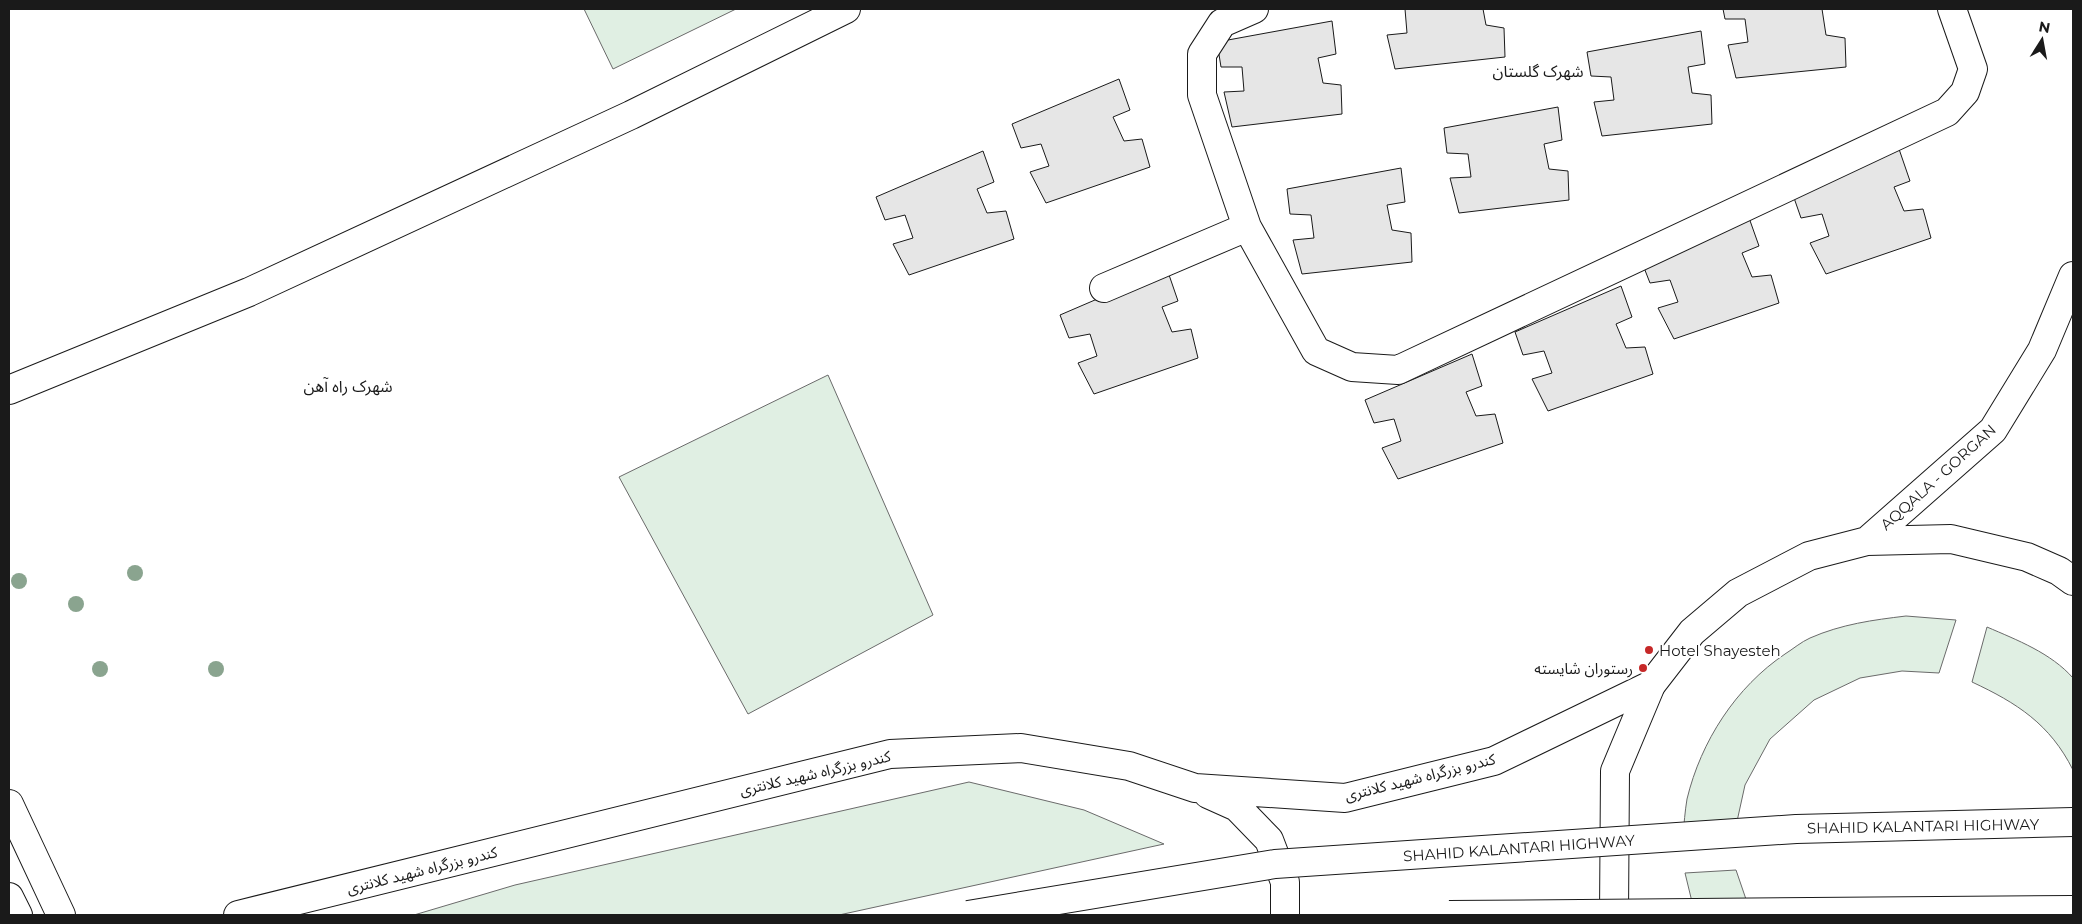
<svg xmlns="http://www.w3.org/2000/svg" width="2082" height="924" font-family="Montserrat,'Noto Sans Arabic',sans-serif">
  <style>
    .green { fill: #e0efe3; stroke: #6a6a6a }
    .building { fill: #e6e6e6; stroke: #1a1a1a }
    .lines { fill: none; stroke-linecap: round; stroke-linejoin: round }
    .minor-casing { stroke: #1a1a1a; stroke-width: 30 }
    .major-casing { stroke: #1a1a1a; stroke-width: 30 }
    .highway-casing { stroke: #1a1a1a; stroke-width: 30 }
    .minor { stroke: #fff; stroke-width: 28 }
    .major { stroke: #fff; stroke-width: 28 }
    .highway { stroke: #fff; stroke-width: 28 }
    .highway-bridge-casing { stroke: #1a1a1a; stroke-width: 30; stroke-linecap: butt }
    .highway-bridge { stroke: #fff; stroke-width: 28 }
    .tree { fill: #8aa48f }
    .poi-dot { fill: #c62828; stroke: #fff; stroke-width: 2 }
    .labels { text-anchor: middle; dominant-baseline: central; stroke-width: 4; stroke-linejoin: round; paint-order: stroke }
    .street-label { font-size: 15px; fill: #1a1a1a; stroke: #fff }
    .poi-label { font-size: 15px; fill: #1a1a1a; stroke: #fff; text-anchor: start }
    .neighbourhood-label { font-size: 16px; fill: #1a1a1a; stroke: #fff }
  </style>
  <rect width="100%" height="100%" fill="#fff"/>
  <path class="green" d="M584 9H736L613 69Z
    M828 375 933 615 748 714 619 477Z
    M1906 616 1956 620 1939 673 1902 671 1860 678 1814 700 1770 739 1745 785 1734 835 1683 836C1684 824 1685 811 1687 799 1701 741 1736 687 1785 654 1793 649 1801 642 1810 638 1842 624 1873 620 1906 616Z
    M1987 627C2017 640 2051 653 2073 678V770C2050 724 2017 703 1972 682Z
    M969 782 1084 810 1164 844 839 915H414L515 885Z
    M1736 870 1749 908 1693 906 1685 873Z"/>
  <path class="building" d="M1384 9H1483L1486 25 1504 28 1505 57 1395 69 1387 35 1407 33 1405 9Z
    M1723 9H1825H1822L1826 35 1845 38 1846 67 1736 78 1728 45 1748 42 1745 19H1725Z
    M1332 21 1336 54 1318 58 1323 83 1341 85 1342 114 1232 127 1224 92 1244 91 1242 67H1221L1217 42Z
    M1701 31 1705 64 1688 67 1692 93 1711 95 1712 124 1602 136 1594 102 1614 100 1611 77 1591 76 1587 52Z
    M1119 79 1130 110 1113 117 1124 141 1142 139 1150 167 1046 203 1030 172 1049 166 1041 144 1021 148 1012 124Z
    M1558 107 1562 140 1544 144 1549 169 1568 171 1569 200 1459 213 1450 178 1471 177 1468 154 1447 153 1444 128Z
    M1899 149 1910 181 1894 187 1904 211 1923 209 1931 238 1826 274 1810 243 1829 236 1822 214 1801 218 1793 195Z
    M983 151 994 182 977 189 987 213 1006 211 1014 239 909 275 893 244 913 238 905 215 885 220 876 197Z
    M1401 168 1405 202 1387 205 1392 230 1411 233 1412 262 1302 274 1293 240 1314 238 1311 215 1290 214 1287 189Z
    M1748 215 1759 246 1742 253 1752 277 1771 275 1779 303 1674 339 1658 308 1678 302 1670 280 1650 283 1641 260Z
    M1167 269 1178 301 1162 307 1172 332 1191 329 1198 358 1094 394 1078 363 1097 356 1090 334 1069 338 1060 315Z
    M1621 286 1632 317 1616 324 1626 348 1645 347 1653 374 1548 411 1532 379 1552 373 1544 351 1523 355 1515 332Z
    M1472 354 1482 386 1466 392 1476 416 1495 414 1503 443 1398 479 1382 448 1401 441 1394 419 1374 423 1365 400Z"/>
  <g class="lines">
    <g class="minor-casing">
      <path id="minor" d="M1254 9 1222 23 1202 54V95L1247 227 1316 351 1352 367 1398 370 1947 112 1965 92 1973 69 1952 9
        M1104 288 1247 227
        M9 390 249 292 631 115 846 9
        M9 804 61 915
        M9 897 18 915"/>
    </g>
    <g class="major-casing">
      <path id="major" d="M1208 794 1237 807 1269 840 1285 882V915
        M238 915 890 754 1021 748 1129 766 1195 788 1345 798 1494 761 1651 685"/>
    </g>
    <g class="highway-casing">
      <path id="highway" d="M1867 541 1993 430 2042 350 2073 276
        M1614 915 1615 771 1651 685 1692 632 1738 593 1809 556 1867 541 1951 539 2027 557 2059 571 2073 581"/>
    </g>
    <use href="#minor" class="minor"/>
    <use href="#major" class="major"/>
    <use href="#highway" class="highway"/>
    <g class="highway-bridge-casing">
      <path id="highway-bridge" d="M968 915 1275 864 1796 829 2073 822
        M1449 915 2073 910"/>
    </g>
    <use href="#highway-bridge" class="highway-bridge"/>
  </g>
  <g class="tree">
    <circle cx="135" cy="573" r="8"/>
    <circle cx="19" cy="581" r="8"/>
    <circle cx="76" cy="604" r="8"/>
    <circle cx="100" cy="669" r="8"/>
    <circle cx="216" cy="669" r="8"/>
  </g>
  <g class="poi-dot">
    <circle cx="1649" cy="650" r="5"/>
    <circle cx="1643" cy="668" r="5"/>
  </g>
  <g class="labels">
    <g class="street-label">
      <text transform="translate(1938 477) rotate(-42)">AQQALA - GORGAN</text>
      <text transform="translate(815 773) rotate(-13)">کندرو بزرگراه شهید کلانتری</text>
      <text transform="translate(1420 777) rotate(-14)">کندرو بزرگراه شهید کلانتری</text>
      <text transform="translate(1923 826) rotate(-1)">SHAHID KALANTARI HIGHWAY</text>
      <text transform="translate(1519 848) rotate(-4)">SHAHID KALANTARI HIGHWAY</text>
      <text transform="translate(422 870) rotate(-14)">کندرو بزرگراه شهید کلانتری</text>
    </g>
    <g class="poi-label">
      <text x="1659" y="650">Hotel Shayesteh</text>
      <text x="1633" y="668" text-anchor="end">رستوران شایسته</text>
    </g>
    <g class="neighbourhood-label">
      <text x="1538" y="71">شهرک گلستان</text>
      <text x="348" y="386">شهرک راه آهن</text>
    </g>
  </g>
  <rect width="2082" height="924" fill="none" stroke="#1a1a1a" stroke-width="20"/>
  <g transform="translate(2042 40) rotate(11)" stroke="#ffffff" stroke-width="4" paint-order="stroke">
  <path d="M0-4L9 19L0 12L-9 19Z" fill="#1a1a1a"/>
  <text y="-8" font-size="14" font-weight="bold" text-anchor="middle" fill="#1a1a1a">N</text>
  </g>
</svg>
